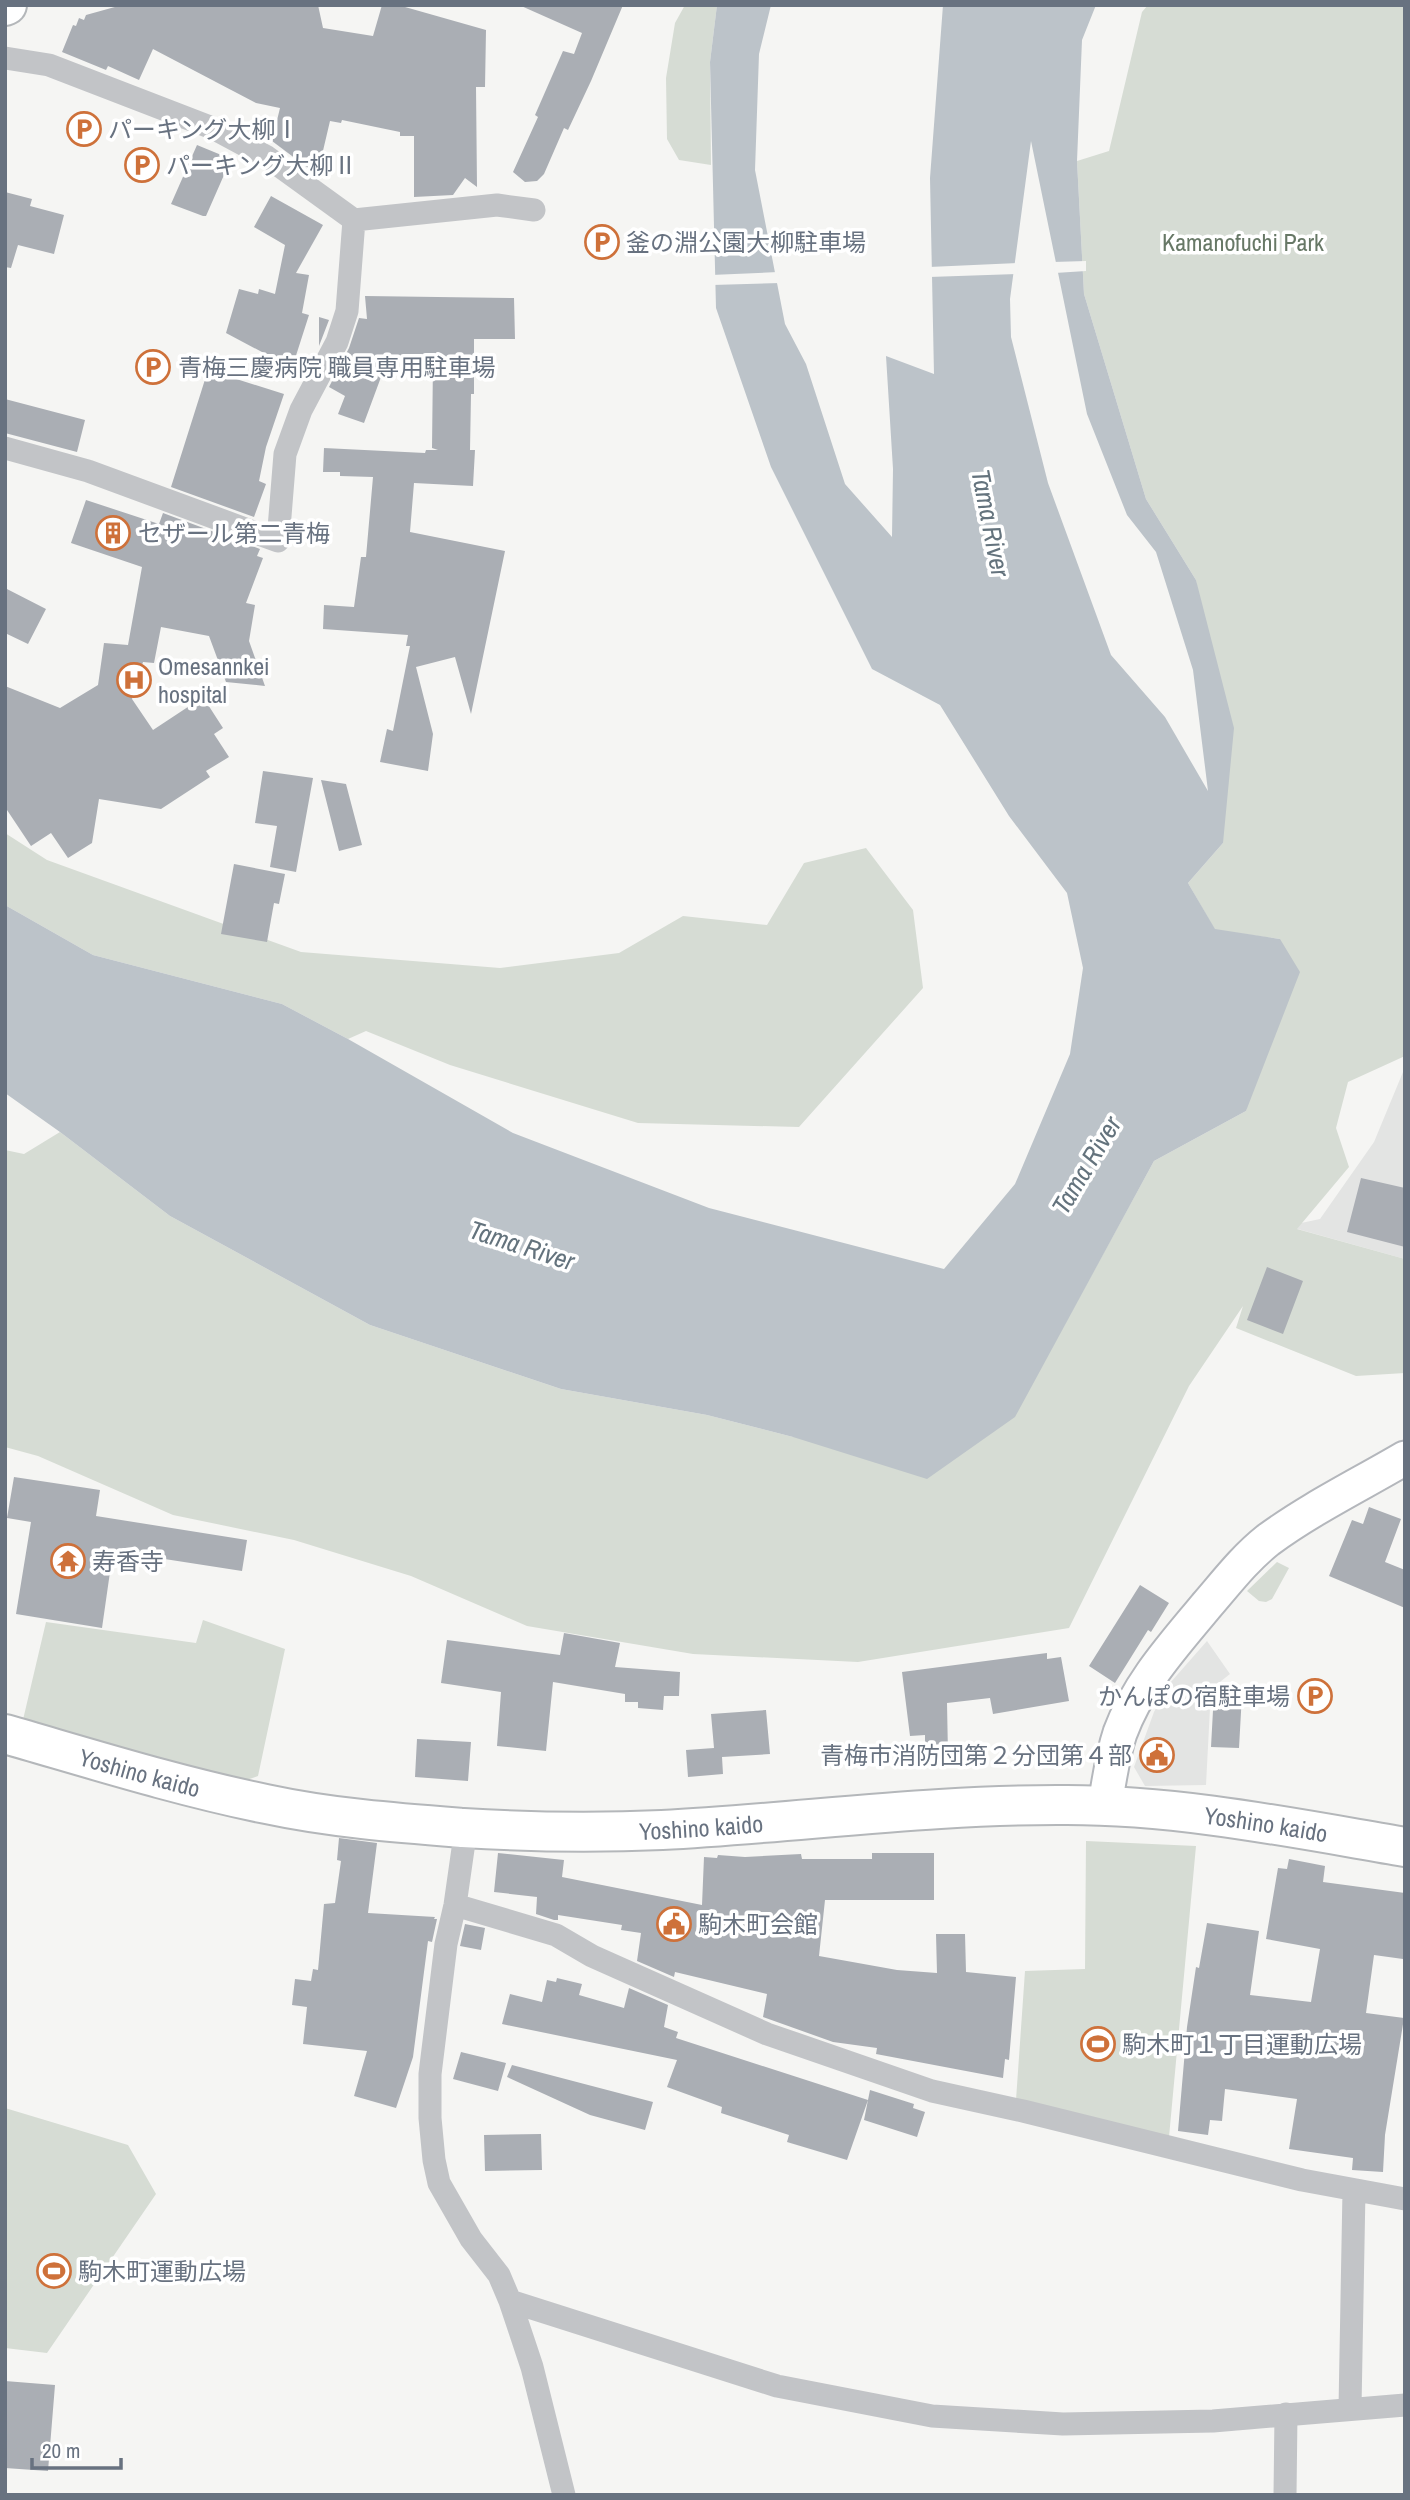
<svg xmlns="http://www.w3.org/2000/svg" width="1410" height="2500" font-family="'Archivo Narrow','Noto Sans JP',sans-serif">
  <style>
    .built { fill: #e3e4e3 }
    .green { fill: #d6dcd4 }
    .water { fill: #bcc3c9; fill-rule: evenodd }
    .pier { fill: #f5f5f3 }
    .building { fill: #aaaeb4 }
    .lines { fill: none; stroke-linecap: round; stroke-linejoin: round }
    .secondary-casing { stroke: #b4b7bc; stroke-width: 37 }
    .highway-casing { stroke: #b4b7ba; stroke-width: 42 }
    .street { stroke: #c2c4c7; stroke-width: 23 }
    .secondary { stroke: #fff; stroke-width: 33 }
    .highway { stroke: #fff; stroke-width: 38 }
    .labels { text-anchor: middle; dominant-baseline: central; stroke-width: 7; stroke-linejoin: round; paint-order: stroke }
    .poi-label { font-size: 24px; fill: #687280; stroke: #fff; text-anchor: start }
    .park-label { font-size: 24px; fill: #677866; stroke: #fff }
    .street-label { font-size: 24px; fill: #687280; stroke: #fff }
    .water-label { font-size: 26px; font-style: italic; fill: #64737d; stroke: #fff }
  </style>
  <rect width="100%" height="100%" fill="#f5f5f3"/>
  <path class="built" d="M1405 1052V1259L1287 1226 1320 1219 1374 1142 1403 1072Z
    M1207 1641 1230 1674 1211 1689 1206 1785 1145 1786 1134 1767 1154 1712 1170 1683Z"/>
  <path class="green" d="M685 5H717L710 62 711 165 679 160 667 139 666 78 675 23Z
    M1148 5H1405V1056L1348 1082 1336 1128 1349 1167 1297 1229 1405 1259V1373L1356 1376 1236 1328 1243 1306 1189 1386 1069 1628 858 1662 693 1654 527 1626 411 1576 294 1540 173 1515 38 1456 5 1447V1150L24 1154 60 1132 170 1216 370 1325 561 1389 707 1415 793 1437 1014 1417 1154 1161 1246 1111 1280 939 1215 930 1188 883 1223 843 1196 580 1146 499 1084 294 1077 161 1109 151 1142 12Z
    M5 833 47 860 301 952 500 968 619 953 683 916 767 925 804 863 866 848 913 910 923 988 799 1127 638 1123 450 1065 366 1031 348 1039 282 1004 93 955 5 905Z
    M1277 1562 1289 1568 1272 1599 1266 1602 1259 1601 1247 1591Z
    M203 1620 285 1649 258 1776 241 1782 22 1724 46 1622 196 1643Z
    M1086 1841 1196 1846 1169 2137 1016 2100 1025 1971 1085 1969Z
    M5 2108 128 2145 156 2194 47 2353 5 2348Z"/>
  <path class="water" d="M717 5H771L759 54 755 170 785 324 806 364 845 484 892 537 893 469 886 356 934 374 930 178 943 5H1096L1082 40 1077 161 1084 294 1146 499 1196 580 1234 728 1223 843 1188 883 1215 929 1280 939 1300 972 1246 1111 1154 1161 1015 1417 927 1479 793 1437 707 1415 561 1389 370 1325 170 1216 60 1132 5 1093V905L93 955 282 1004 348 1039 513 1133 709 1208 944 1269 1015 1184 1070 1054 1083 968 1067 893 1009 816 940 705 872 669 771 467 716 308 710 62ZM1031 141 1087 414 1127 515 1156 552 1193 670 1208 791 1165 717 1111 655 1048 483 1011 337 1010 299Z"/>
  <path class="pier" d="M1086 261V271L1055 273 1053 262Z
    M1019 263 1017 274 929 277V267Z
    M778 272 780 283 712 285 711 275Z"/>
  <path class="building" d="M122 5H318L323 28 373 36 382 5H398L486 30 485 87H476L477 187 465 178 453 195 414 197V136H400V132L342 120 341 123 330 121 322 155 311 153 308 168 272 141 280 108 256 103 153 49 139 80 108 66 106 70 62 52 73 25 76 26 79 18 84 20 86 15Z
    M519 5H623L591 81 568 130 564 128 544 174 537 181 525 182 513 172 538 117 535 115 563 51 574 54 582 33Z
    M197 145 231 159 206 216H203L171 204Z
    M5 192 32 199 30 206 64 215 54 254 18 245 11 268 5 267Z
    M271 196 323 225 296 273 309 275 302 313 309 315 292 368 226 333 239 289 258 294 259 289 275 294 285 245 254 227Z
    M365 296 514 298 515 339H474V394H471L470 450H475L473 486 414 483 410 532 505 551 471 714 455 657 416 667 433 734 428 771 380 762 387 729 393 731 410 646H406L408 635 323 629 324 605 354 607 361 557H366L373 477 340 476V472H323L324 448 425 453 426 450H438L432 448 433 361H389L387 369H384L364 423 338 414 345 396 329 387 349 348 359 318 367 319Z
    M319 317 329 320 319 346Z
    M208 370 284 394 266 447 259 481 266 484 254 517 171 487Z
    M5 399 85 420 77 452 5 433Z
    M86 500 159 524 163 513 260 549 257 556 263 558 246 603 255 605 249 641 265 686 226 682 209 636 161 627 154 663 143 662 132 699 153 730 203 697 223 728 214 734 229 757 206 771 210 777 161 809 99 799 92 843 68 858 51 833 31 846 5 807V686L60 708 98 685 104 643 128 645 142 567 71 543Z
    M5 588 46 609 28 644 5 633Z
    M263 771 313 778 296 872 270 867 277 826 255 823Z
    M321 780 346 784 362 845 339 851Z
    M234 864 285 874 279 904 274 903 267 942 221 934Z
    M1361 1178 1405 1188V1247L1347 1232Z
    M1267 1267 1303 1281 1283 1334 1247 1320Z
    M14 1477 100 1490 96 1516 247 1540 242 1571 113 1551 102 1628 16 1614 31 1522 7 1518Z
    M1369 1507 1401 1519 1385 1562 1405 1570V1608L1329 1576 1352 1520 1363 1524Z
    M1140 1585 1169 1603 1151 1632 1148 1630 1115 1683 1089 1666Z
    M564 1633 620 1643 615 1667 680 1672 679 1696H664L663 1710 638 1708V1702H625V1694L553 1682 546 1751 497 1746 501 1692 441 1683 447 1640 560 1655Z
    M1047 1653V1659L1061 1657 1069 1701 993 1714 990 1698 947 1703 948 1755 925 1756V1735L910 1736 902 1672Z
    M1214 1692 1242 1694 1239 1748 1211 1747Z
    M766 1710 770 1754 722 1757 723 1774 688 1777 686 1750 714 1748 711 1714Z
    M417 1739 471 1742 468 1781 415 1777Z
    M339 1838 377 1843 368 1913 435 1917 434 1919H437L432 1942 428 1941 413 2057 396 2108 354 2096 367 2051 303 2044 307 2007 292 2005 295 1979 311 1981 313 1969 318 1970 324 1904 335 1903 341 1861 337 1860Z
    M498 1853 564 1860 562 1877 702 1905 704 1857 717 1858 718 1855 745 1857 801 1854 802 1859H872V1853H934V1900H825L819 1956 897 1970 937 1973 936 1934H965L966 1972 1016 1977 1009 2060 1005 2059 1003 2078 876 2054 877 2048 833 2042 763 2017 767 1994 675 1972 674 1977 637 1961 641 1933 621 1930 622 1925 558 1915V1920H554L536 1914 537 1897 494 1892Z
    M1289 1859 1325 1866 1323 1882 1405 1893 1403 1959 1374 1955 1366 2013 1404 2018 1385 2135 1383 2172 1352 2170 1353 2158 1289 2149 1297 2099 1225 2089 1222 2121 1210 2120 1208 2135 1178 2131 1187 2027 1196 1967 1199 1968 1207 1923 1259 1931 1250 1995 1311 2002 1320 1949 1266 1939 1278 1868 1287 1869Z
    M465 1924 485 1928 481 1950 460 1946Z
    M557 1978 582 1984 579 1995 624 2008 629 1988 668 2005 664 2027 678 2032 676 2038 868 2100 847 2160 787 2142 789 2135 721 2113 722 2107 667 2087 677 2060 502 2024 510 1994 542 2002 547 1980 556 1982Z
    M461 2052 506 2063 498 2091 453 2079Z
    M512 2065 653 2102 645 2130 590 2115 507 2077Z
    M870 2090 914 2104 913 2108 925 2112 917 2137 864 2120Z
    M541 2134 542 2170 485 2171 484 2135Z
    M5 2381 55 2385 48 2471 5 2468Z"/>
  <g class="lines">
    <g class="secondary-casing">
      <path id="secondary" d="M1105 1806C1109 1781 1112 1757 1120 1733 1138 1684 1173 1646 1206 1606 1226 1583 1244 1559 1268 1540 1310 1509 1359 1485 1405 1458"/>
    </g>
    <g class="highway-casing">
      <g id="highway">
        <path d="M5 6 7 5"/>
        <path id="s1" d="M5 1734C92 1759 178 1786 266 1804 331 1818 398 1823 463 1828 529 1832 597 1833 662 1830 797 1823 931 1804 1067 1805 1180 1805 1293 1828 1405 1847"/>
      </g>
    </g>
    <path class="street" d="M5 58 49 65 215 129 267 157 354 220 497 205 534 210
      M5 448 88 471 278 541 285 454 301 410 337 342 347 311 354 220
      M466 1828 455 1905 446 1944 430 2074V2118L434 2160 439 2183 471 2239 499 2275 510 2301 532 2367 564 2495
      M455 1905 556 1935 592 1956 767 2034 932 2091 1023 2111 1302 2180 1405 2199
      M510 2301 777 2386 932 2416 1063 2424 1213 2421 1405 2405
      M1350 2408 1354 2190
      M1285 2495 1286 2414"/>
    <use href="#secondary" class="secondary"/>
    <use href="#highway" class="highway"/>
  </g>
  <defs>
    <g id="parking-ring" transform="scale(1.75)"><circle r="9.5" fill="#fff" stroke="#ce713a" stroke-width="1.5"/><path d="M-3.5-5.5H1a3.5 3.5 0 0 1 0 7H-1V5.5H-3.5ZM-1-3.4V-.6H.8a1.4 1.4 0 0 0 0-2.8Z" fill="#ce713a"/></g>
    <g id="building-ring" transform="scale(1.75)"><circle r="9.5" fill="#fff" stroke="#ce713a" stroke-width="1.5"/><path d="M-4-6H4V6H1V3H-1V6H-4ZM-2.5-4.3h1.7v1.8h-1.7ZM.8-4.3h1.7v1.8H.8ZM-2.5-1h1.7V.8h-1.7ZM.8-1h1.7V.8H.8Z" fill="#ce713a"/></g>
    <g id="hospital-ring" transform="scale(1.75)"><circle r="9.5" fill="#fff" stroke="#ce713a" stroke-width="1.5"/><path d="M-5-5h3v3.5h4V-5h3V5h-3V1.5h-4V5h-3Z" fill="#ce713a"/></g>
    <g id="temple-ring" transform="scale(1.75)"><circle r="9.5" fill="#fff" stroke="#ce713a" stroke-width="1.5"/><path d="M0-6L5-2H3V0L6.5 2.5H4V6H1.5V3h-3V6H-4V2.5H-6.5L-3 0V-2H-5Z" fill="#ce713a"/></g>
    <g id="civic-ring" transform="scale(1.75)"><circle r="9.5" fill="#fff" stroke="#ce713a" stroke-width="1.5"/><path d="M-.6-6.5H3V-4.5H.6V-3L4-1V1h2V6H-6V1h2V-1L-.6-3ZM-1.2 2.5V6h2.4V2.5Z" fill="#ce713a"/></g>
    <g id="stadium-ring" transform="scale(1.75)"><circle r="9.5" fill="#fff" stroke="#ce713a" stroke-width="1.5"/><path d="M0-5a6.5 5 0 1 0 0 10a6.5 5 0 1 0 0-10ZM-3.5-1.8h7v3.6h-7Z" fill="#ce713a"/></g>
  </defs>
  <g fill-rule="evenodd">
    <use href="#parking-ring" x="84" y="129"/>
    <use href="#parking-ring" x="142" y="165"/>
    <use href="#parking-ring" x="602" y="242"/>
    <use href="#parking-ring" x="153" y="367"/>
    <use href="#building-ring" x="113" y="533"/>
    <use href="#hospital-ring" x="134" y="680"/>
    <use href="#temple-ring" x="68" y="1561"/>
    <use href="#parking-ring" x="1315" y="1696"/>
    <use href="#civic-ring" x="1157" y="1755"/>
    <use href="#civic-ring" x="674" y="1924"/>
    <use href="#stadium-ring" x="1098" y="2044"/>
    <use href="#stadium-ring" x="54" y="2271"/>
  </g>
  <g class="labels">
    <g class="poi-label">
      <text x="108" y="129">パーキング大柳Ⅰ</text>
      <text x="166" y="165">パーキング大柳Ⅱ</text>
      <text x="626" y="242">釜の淵公園大柳駐車場</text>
      <text x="178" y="367">青梅三慶病院 職員専用駐車場</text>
      <text x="138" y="533">セザール第二青梅</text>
      <text x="158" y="666">Omesannkei<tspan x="158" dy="28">hospital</tspan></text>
      <text x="92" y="1561">寿香寺</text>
      <text x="1290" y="1696" text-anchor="end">かんぽの宿駐車場</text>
      <text x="1132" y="1755" text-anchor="end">青梅市消防団第２分団第４部</text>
      <text x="698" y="1924">駒木町会館</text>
      <text x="1122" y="2044">駒木町１丁目運動広場</text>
      <text x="78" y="2271">駒木町運動広場</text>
    </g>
    <g class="park-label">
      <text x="1243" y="242">Kamanofuchi Park</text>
    </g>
    <g class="street-label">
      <text stroke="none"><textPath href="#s1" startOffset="140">Yoshino kaido</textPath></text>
      <text stroke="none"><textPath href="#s1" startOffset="1274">Yoshino kaido</textPath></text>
      <text stroke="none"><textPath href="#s1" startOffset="707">Yoshino kaido</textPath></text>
    </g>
    <g class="water-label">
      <text transform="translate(991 523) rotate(79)">Tama River</text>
      <text transform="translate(1086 1165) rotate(-59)">Tama River</text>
      <text transform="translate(522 1245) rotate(18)">Tama River</text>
    </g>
  </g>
  <rect width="1410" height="2500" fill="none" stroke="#687280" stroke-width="14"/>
  <path d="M32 2458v10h89v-10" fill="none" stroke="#687280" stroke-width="3.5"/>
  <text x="42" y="2458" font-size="21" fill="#687280" stroke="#ffffff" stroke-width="5" paint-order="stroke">20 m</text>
</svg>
